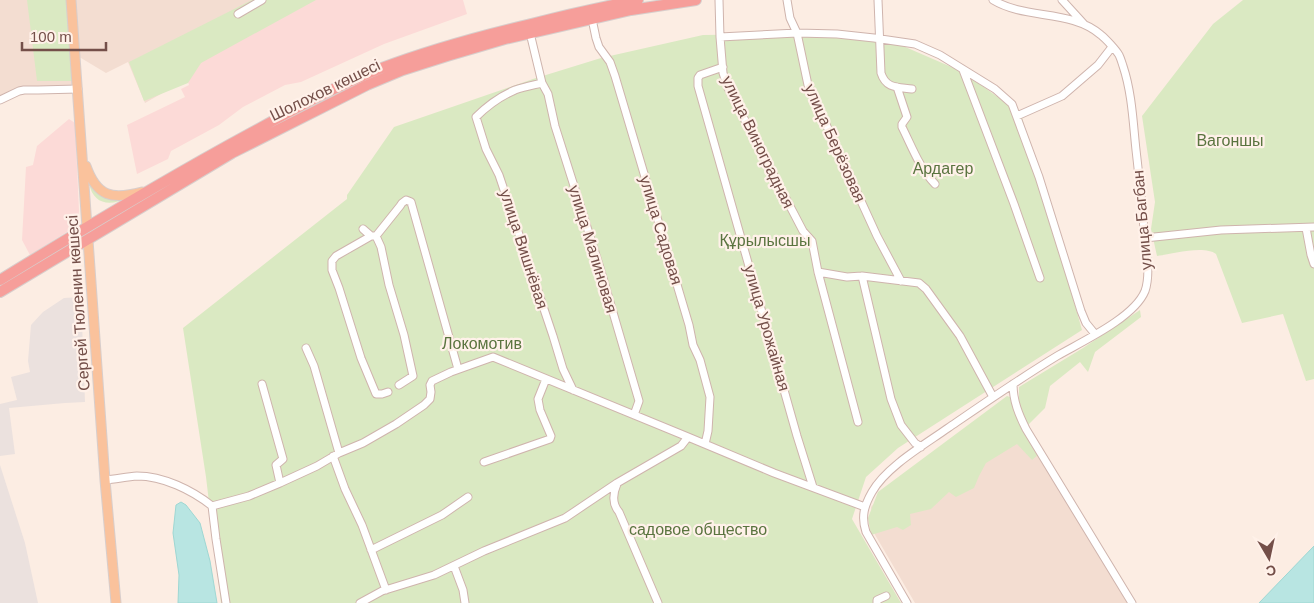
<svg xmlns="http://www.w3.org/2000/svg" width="1314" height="603" font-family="Helvetica,sans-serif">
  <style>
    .residential { fill: #f3ddd1 }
    .commercial { fill: #fcdad7 }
    .industrial { fill: #ebe1de }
    .green { fill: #dae9c2 }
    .water { fill: #b8e5e2; stroke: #9ed7d3 }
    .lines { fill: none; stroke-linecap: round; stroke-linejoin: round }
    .minor-casing { stroke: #cfb4ad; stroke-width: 9 }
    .major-casing { stroke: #d8cecc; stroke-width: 11 }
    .highway-casing { stroke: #d8cecc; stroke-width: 12 }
    .minor { stroke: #fff; stroke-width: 7 }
    .major { stroke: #fac29c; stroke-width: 9 }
    .highway { stroke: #f69e9a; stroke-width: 10 }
    .labels { text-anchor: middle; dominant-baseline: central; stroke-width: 4.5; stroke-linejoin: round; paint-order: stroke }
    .street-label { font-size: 16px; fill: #744f49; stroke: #fff1e9 }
    .park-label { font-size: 16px; fill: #5a743f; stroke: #fff1e9 }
  </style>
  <rect width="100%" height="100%" fill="#fcede3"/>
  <path class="residential" d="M0 0H302L187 79 145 103 128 62 106 73 76 55 78 89H29L0 100Z
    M1008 401 1127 603H915L874 533 871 507 899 477Z"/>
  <path class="commercial" d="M302 0H463L467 14 384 44 301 82 285 85 243 107 219 125 171 151 168 159 137 174 127 125 185 97 181 89 189 85 187 79 204 60Z
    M69 119 75 123 79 211 78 219 70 230 30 255 22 240 26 167 33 165 37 146Z"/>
  <path class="industrial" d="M81 297 85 402 65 403 9 408 15 454 0 456V404L17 400 11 377 30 372 28 361 31 325 43 312 64 298Z
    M0 465 25 543 38 603H0Z"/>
  <path class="green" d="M27 0H67L72 81H37Z
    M252 0H316L201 63 188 83 144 101 129 62Z
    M1243 0H1314V379L1306 381 1283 314 1242 323 1216 254C1204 245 1172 254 1157 256L1151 229 1155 202 1142 116 1213 24Z
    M785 34 896 43 963 72 1021 114 1082 330 898 448 866 477 852 519 901 603H221L206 477 183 328 347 199V195L394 127 533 79 601 58 703 35Z
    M89 183C100 199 110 201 128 197 111 207 93 205 89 183Z
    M1140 310 1141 317 1095 352 1088 372 1080 362 1050 386 1045 408 1023 430 1039 454 1032 460 1017 444 986 463 979 476 974 488 956 497 949 492 931 509 910 514 911 525 903 530 897 527 871 535 868 518 878 492 1007 396 1019 400V387L1083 348Z"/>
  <path class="water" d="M181 502 186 505 200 523 210 561 217 603H178L179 575 173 533 176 505Z
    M1314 546V603H1259Z"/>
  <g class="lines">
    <g class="minor-casing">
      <path id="minor" d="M719 0 720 37 723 73 728 88 803 231 812 241 818 272 858 422
        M787 0 790 18 797 33 808 85 877 236 901 281
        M878 0 881 73C886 89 898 87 912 89
        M1062 0 1084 24
        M238 14 262 0
        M592 19 596 38 599 47 610 62 615 76 689 325 693 345 700 360 710 397 708 431 705 444
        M530 33 542 83 548 94 555 126 600 268 639 401 634 415
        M720 37 797 33 837 34 874 38 915 44 940 55 995 89 1012 104 1039 177 1081 311 1086 323 1095 334
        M723 67 700 75 698 78V86L797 436 813 487
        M963 70 1014 204 1040 278
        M542 83C534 85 524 87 515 90 501 96 487 106 476 117L486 149 499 175 553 336 563 369 573 390
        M897 87 907 117 902 124V127C912 147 920 169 935 184
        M0 100 19 91 24 90H38L78 89
        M1017 116 1062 96 1098 65 1112 47
        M1306 228 1311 255 1314 264
        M363 229 371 236H376L400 206 402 203 406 200 411 202 458 369
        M371 236 336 256 332 261V270L339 288 361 358 376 394H382L388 392
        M376 236 381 247 389 285 404 335 413 376 399 385
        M1145 238 1221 230 1314 227
        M818 272 847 277 862 276 919 283 926 289 960 336 993 397
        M862 276 891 399 901 425 915 443 921 447
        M306 348 314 366 339 453
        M262 384 283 459 276 465 280 483
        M1013 384C1013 401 1019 415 1026 429L1132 603
        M333 456 345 489 362 525 386 590
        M484 462 550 439 551 436 540 410 538 399 546 379
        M105 480C116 479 126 477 137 476 163 476 192 490 212 506L216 539 226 603
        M617 484C613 493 612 504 619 512L658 603
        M212 506 249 496 280 483 317 466 339 453 363 443 396 424 424 405 430 399 431 392 430 385 432 381 451 372 493 357 688 437 774 473 865 507
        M371 550 442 515 468 497
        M454 566 463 590 465 603
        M360 603 382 591 434 575 484 551 565 518 617 483 681 446 688 437
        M877 603V600L886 596
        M907 603 866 532C861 517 864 506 872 492 886 467 924 445 948 428 983 404 1019 379 1057 356 1081 342 1134 318 1145 291 1151 274 1146 247 1144 230 1142 203 1139 176 1136 150 1133 122 1132 93 1123 66 1122 63 1121 59 1119 55 1116 50 1106 39 1101 35 1071 9 1026 20 993 0"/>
    </g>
    <g class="major-casing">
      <path id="major" d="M71 0 87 227
        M86 166C97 197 112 200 142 192
        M88 240 105 480 116 603"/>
    </g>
    <g class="highway-casing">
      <path id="highway" d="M0 280C83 229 166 179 251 133 293 110 335 86 379 69 429 50 480 36 531 24 566 15 602 7 638 0
        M0 292 232 153 367 85 403 70 447 56 505 39 631 10 696 0"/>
    </g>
    <use href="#minor" class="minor"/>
    <use href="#major" class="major"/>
    <use href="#highway" class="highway"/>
  </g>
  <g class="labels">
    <g class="street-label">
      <text transform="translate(325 90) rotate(-26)">Шолохов көшесі</text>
      <text transform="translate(758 142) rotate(64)">улица Виноградная</text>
      <text transform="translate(835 143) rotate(66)">улица Берёзовая</text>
      <text transform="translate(1142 220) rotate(-95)">улица Багбан</text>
      <text transform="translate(661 230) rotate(73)">улица Садовая</text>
      <text transform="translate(524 249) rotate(72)">улица Вишнёвая</text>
      <text transform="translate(593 249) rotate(73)">улица Малиновая</text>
      <text transform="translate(78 303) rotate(-94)">Сергей Тюленин көшесі</text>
      <text transform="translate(767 328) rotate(74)">улица Урожайная</text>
    </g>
    <g class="park-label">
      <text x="1230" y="140">Вагоншы</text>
      <text x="943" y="168">Ардагер</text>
      <text x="765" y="240">Құрылысшы</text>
      <text x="482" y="343">Локомотив</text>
      <text x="698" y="529">садовое общество</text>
    </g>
  </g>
  <g transform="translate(1269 558) rotate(171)" stroke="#fff1e9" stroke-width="4" paint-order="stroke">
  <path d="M0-4L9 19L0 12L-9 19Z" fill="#744f49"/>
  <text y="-8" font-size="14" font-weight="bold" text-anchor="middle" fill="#744f49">С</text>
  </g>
  <path d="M22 42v8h84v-8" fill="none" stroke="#744f49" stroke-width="2.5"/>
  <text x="30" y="42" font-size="15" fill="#744f49" stroke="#fff1e9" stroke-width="4" paint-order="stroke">100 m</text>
</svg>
